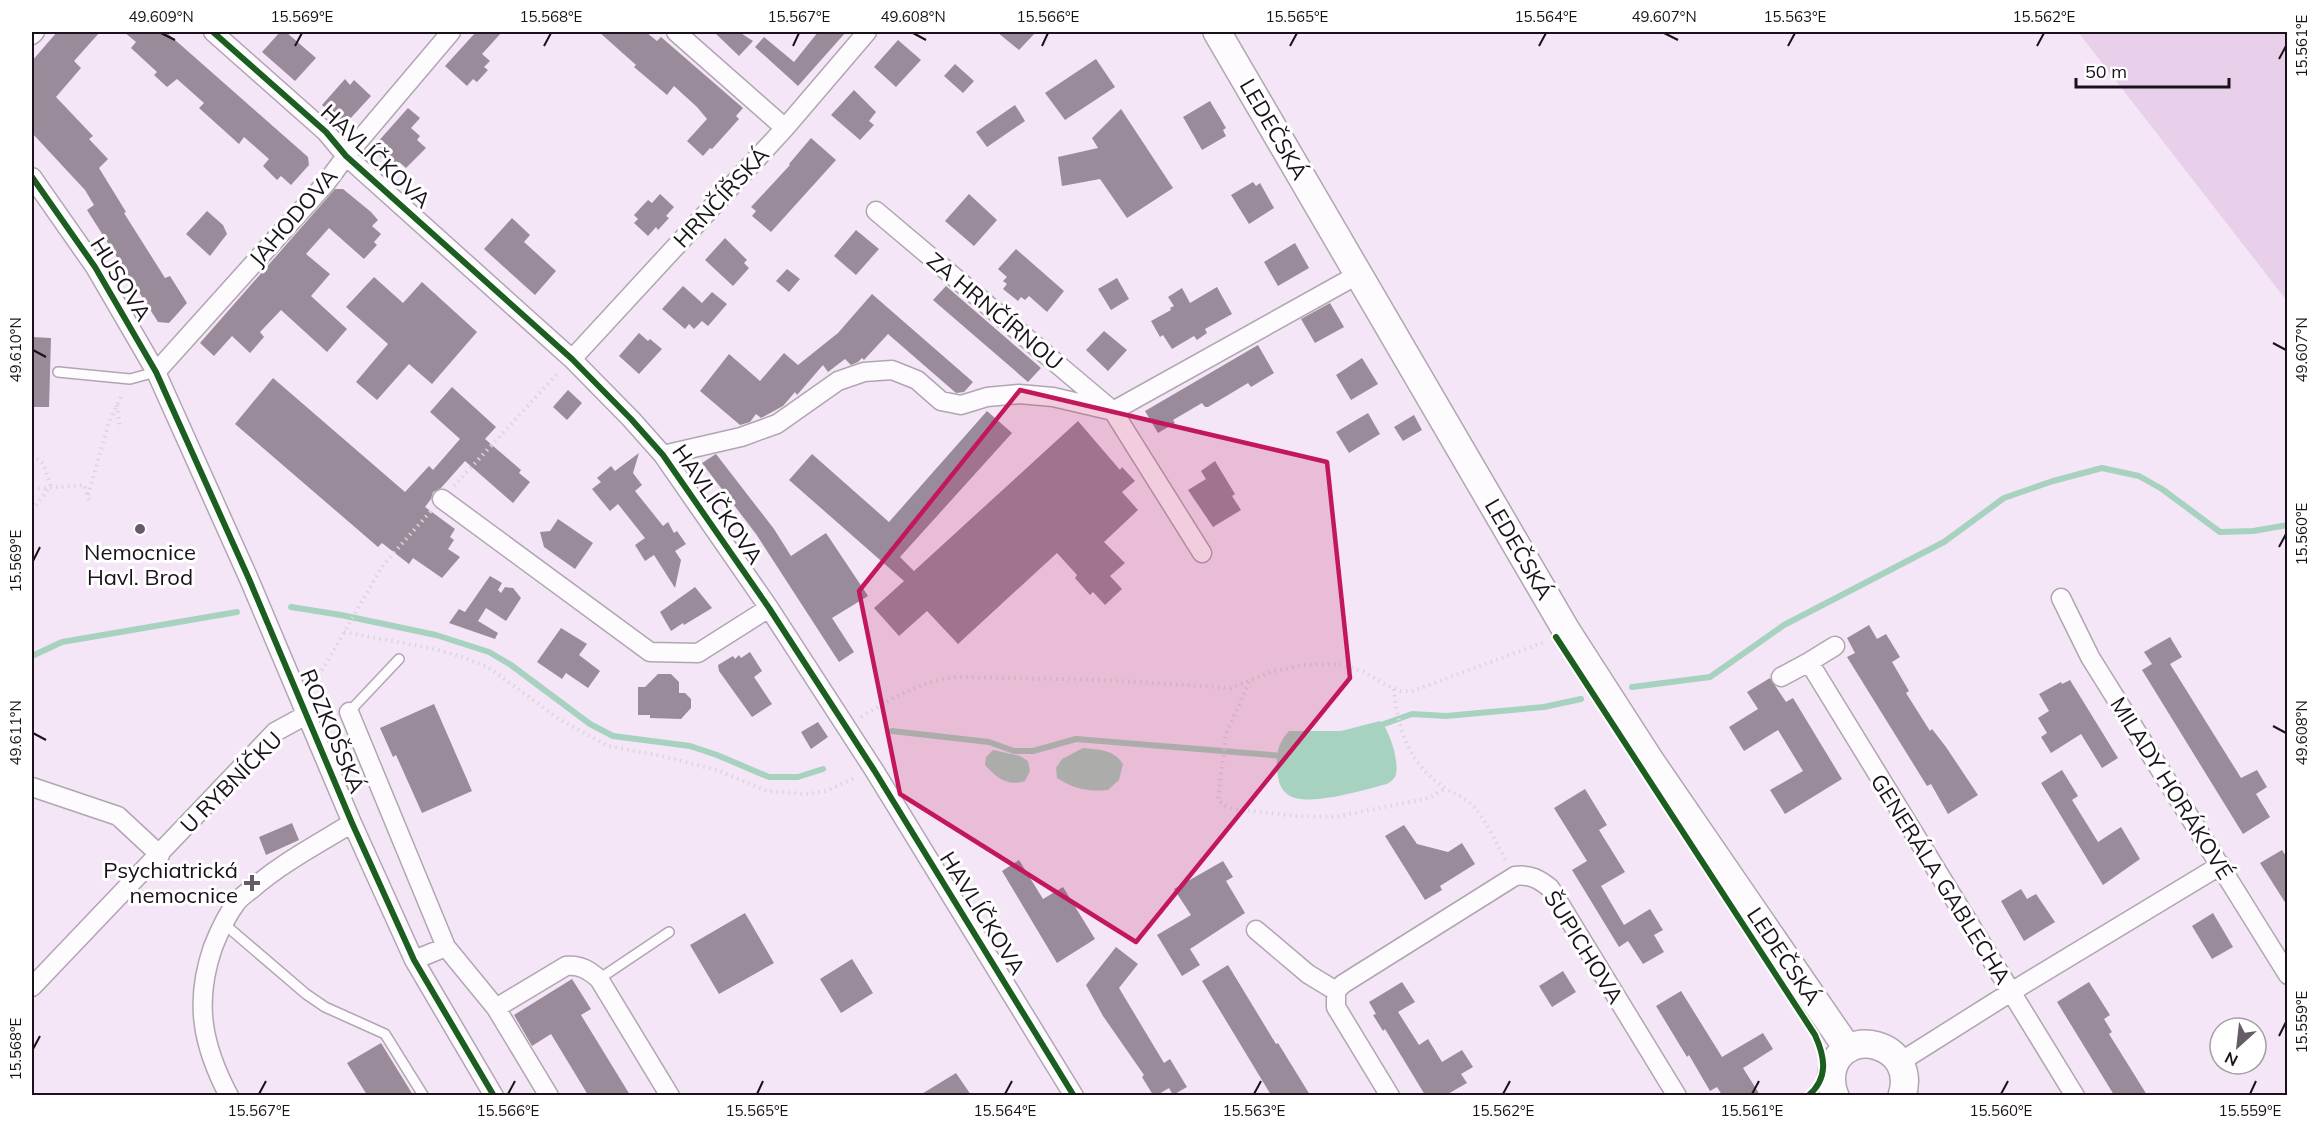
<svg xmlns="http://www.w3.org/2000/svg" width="2319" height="1127" font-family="Mulish,sans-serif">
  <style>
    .green { fill: #e8d0eb }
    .water { fill: #a7d2c0 }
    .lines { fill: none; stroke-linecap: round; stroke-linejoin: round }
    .stream { stroke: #a7d2c0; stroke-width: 6 }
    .building { fill: #998b9a }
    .lane-casing { stroke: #b0a6b2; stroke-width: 12 }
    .street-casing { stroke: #b0a6b2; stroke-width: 21 }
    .secondary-casing { stroke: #b0a6b2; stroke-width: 30 }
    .path { stroke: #dad6da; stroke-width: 4; stroke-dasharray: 1.5 4.5; stroke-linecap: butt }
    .lane { stroke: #fdfbfe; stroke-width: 9 }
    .street { stroke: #fdfbfe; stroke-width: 18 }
    .secondary { stroke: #fdfbfe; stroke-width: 27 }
    .cycleway-casing { stroke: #fff; stroke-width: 10 }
    .cycleway { stroke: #1b5e20; stroke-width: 6 }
    .marked { fill: #c2185b; fill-opacity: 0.2; stroke: #c2185b; stroke-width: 4.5; stroke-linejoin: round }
    .ticks { fill: none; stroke: #1a111a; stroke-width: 2 }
    .poi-dot { fill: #665c67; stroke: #fff; stroke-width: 2 }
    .labels { text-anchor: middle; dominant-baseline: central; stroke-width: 6; stroke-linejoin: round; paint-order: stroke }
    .street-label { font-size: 22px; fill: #1a111a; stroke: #fff }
    .poi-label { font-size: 22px; fill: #1a111a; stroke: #fff }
    .neatline { fill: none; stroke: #1a111a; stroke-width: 2 }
    .ticks-label { font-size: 15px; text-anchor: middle; fill: #1a111a }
  </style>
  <rect width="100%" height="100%" fill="#f4e6f6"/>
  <path class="green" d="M2078 32H2287V301Z"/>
  <path class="water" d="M1380 721C1389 728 1401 765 1395 777 1393 780 1390 782 1387 784 1367 789 1304 809 1287 794 1279 788 1278 778 1277 769 1276 753 1278 743 1289 731H1341Z
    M1083 748C1100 750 1113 749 1123 764L1119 780 1108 790C1089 792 1074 789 1057 778L1056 768 1062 759Z
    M993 750 1020 756 1028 761 1030 771 1025 781C1007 787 996 777 985 765L986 757Z"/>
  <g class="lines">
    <path class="stream" d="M291 607 341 615 436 635 489 652 511 665 590 724 613 736 690 746 717 755 769 777H798L823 769
      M32 656 62 642 237 612
      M1632 687 1710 677 1784 625 1944 542 2004 498 2053 481 2102 468 2139 476 2162 489 2220 532 2253 531 2288 525
      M1379 728 1381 725 1412 714 1446 716 1544 707 1581 699
      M892 731 989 742 1014 751H1033L1076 739 1283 756"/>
  </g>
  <path class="building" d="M57 32H100L74 61 81 68 56 97 93 136 89 139 108 159 99 168 126 212 124 213 165 278 170 276 187 303 169 323 158 322 87 210 94 205 85 190 32 133V61Z
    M124 32H166L308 157 309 165 291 185 281 176 277 180 263 166 269 159 244 137 239 144 199 108 204 103 177 79 167 87 154 75 157 72 131 48 136 42Z
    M280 32H286L316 58 295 81 262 52Z
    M476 32H502L482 54 490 61 484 67 488 70 477 82 473 79 467 86 445 66Z
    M599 32H646L657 41 661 37 743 108 736 116 739 119 712 149 710 148 703 156 687 141 707 119 697 107 674 86 667 95 634 67 636 65Z
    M714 32H739L753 41 739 56Z
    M818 32H846L798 86 755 47 764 37 794 62Z
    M997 32H1036L1019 50Z
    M898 40 921 60 896 87 874 67Z
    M1096 59 1115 87 1065 120 1045 93Z
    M955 64 974 81 963 93 944 76Z
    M345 79 350 85 354 80 371 96 349 120 340 121 322 105Z
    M854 90 876 112 869 121 874 125 860 140 831 115Z
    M1210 101 1226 128 1223 130 1226 136 1202 150 1183 117Z
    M1015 105 1025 121 987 147 976 132Z
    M408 108 420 118 411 128 420 136 417 140 426 148 406 168 399 162 394 168 376 153 375 145Z
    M1121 109 1173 188 1127 218 1100 179 1062 186 1058 157 1098 148 1092 138Z
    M811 138 836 160 771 232 752 216 756 211 751 207 790 165 789 164Z
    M1253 182 1256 186 1260 183 1274 208 1249 224 1231 195Z
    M335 189H343L371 212 378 220 372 226 381 234 374 242 377 245 364 259 329 228 306 254 330 274 311 296 347 329 327 352 281 310 260 332 264 337 250 353 232 336 214 356 200 343Z
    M660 194 674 207 666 216 669 218 658 230 656 227 648 236 634 223 638 219 634 215 648 200 652 203Z
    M969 194 997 220 974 246 945 221Z
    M207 211 223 225 227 234 210 256 186 234Z
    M512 218 530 235 524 242 556 271 535 295 484 249Z
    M856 230 879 249 856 275 834 256Z
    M725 238 747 260 744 263 749 268 733 286 705 260Z
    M1295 243 1309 268 1278 286 1264 262Z
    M1016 249 1064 291 1047 312 1029 296 1025 300 1021 297 1018 301 1003 289 1007 284 1003 281 1007 277 998 269Z
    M787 269 800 279 789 292 776 281Z
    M374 277 403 303 422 282 477 332 432 384 409 364 377 400 356 382 388 344 346 307Z
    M1117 278 1129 299 1111 310 1098 289Z
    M683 286 702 303 712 292 727 304 708 326 702 321 694 329 689 324 685 329 662 309Z
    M946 286 1041 368 1028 382 933 300Z
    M1217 287 1232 314 1205 329 1207 333 1197 340 1194 336 1172 349 1163 335 1160 337 1151 321 1171 310 1170 308 1174 306 1168 297 1182 288 1190 303Z
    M872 294 973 382 964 392 956 393 888 334 864 360 862 358 858 362 851 365 845 359 828 372 823 365 797 395 795 392 783 406 761 418 756 414 750 422 740 425 700 391 729 354 760 381 784 353 798 365 838 333Z
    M1330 303 1344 327 1315 343 1301 319Z
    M1104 331 1127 350 1108 371 1086 350Z
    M639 333 648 341 650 339 662 349 639 374 619 356Z
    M32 337 51 338 49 407H32Z
    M1258 345 1274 373 1251 387 1248 383 1208 407H1205L1202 403 1173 420 1175 423 1158 433 1145 411Z
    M1362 358 1378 384 1351 400 1336 375Z
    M273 378 405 492 429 466 433 470 460 439 430 412 452 387 496 427 485 439 521 470 519 473 530 482 513 503 465 461 441 488 433 492 431 499 425 507 455 529 450 537 454 540 448 549 460 557 442 578 413 558 409 564 382 543 378 547 235 424Z
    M568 390 582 403 567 420 553 407Z
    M987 411 1012 433 900 557 914 571 1078 421 1120 470 1122 467 1135 481 1122 492 1138 510 1104 542 1125 563 1110 576 1122 589 1105 605 1093 592 1090 595 1075 578 1077 575 1057 553 958 644 927 611 899 636 874 608 904 581 789 480 812 454 889 522Z
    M1368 413 1380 434 1349 453 1336 432Z
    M1414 415 1422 430 1403 441 1394 427Z
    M639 453 633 473 642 485 635 491 663 526 668 522 674 533 677 531 686 544 675 551 681 560 675 588 654 555 645 561 635 545 645 538 618 504 610 511 592 489 601 482 597 478 611 466 615 471Z
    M716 454 774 529 791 556 826 533 868 596 832 618 854 652 839 662 756 534 702 463Z
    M1215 461 1235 494 1232 496 1241 510 1213 527 1188 490 1206 479 1201 471Z
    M558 519 593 543 575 569 544 547 540 532 550 531Z
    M490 576 502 583 498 590 501 593 505 587 513 588 521 598 506 621 486 608 478 621 498 633 495 639 449 623 459 609 465 612Z
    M695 587 712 608 684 625 683 623 671 631 660 612Z
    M1869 625 1877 639 1886 634 1900 657 1892 662 1909 691 1906 693 1930 731 1932 729 1946 747 1978 795 1948 814 1931 784 1927 786 1847 657 1855 653 1847 638Z
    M561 628 587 644 579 655 600 671 588 688 566 673 562 679 537 662Z
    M2170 637 2182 657 2170 664 2241 778 2257 770 2267 787 2256 794 2270 817 2243 834 2142 670 2152 664 2144 652Z
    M750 652 762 671 754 677 772 704 752 717 719 671 718 665 733 656 735 659 739 655 741 658Z
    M658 674H671L679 682V693H685L691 699V708L681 719 650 718V715H638V687H645Z
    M1770 678 1786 702 1793 698 1842 779 1785 814 1770 790 1803 771 1778 730 1744 751 1729 727 1758 709 1747 692Z
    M2070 680 2118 758 2102 768 2081 734 2051 753 2041 737 2047 733 2038 718 2049 711 2039 694 2061 682 2062 684Z
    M434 704 472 791 422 813 396 755 393 757 380 728Z
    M818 722 828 737 811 749 801 732Z
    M2062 770 2078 796 2072 800 2098 842 2121 827 2140 859 2103 885 2041 783Z
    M1585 789 1607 825 1599 830 1625 872 1601 886 1624 925 1650 909 1663 930 1654 935 1664 952 1643 964 1628 941 1619 947 1572 870 1587 861 1554 808Z
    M292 823 299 840 266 855 259 837Z
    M1404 825 1417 844 1448 852 1462 843 1475 864 1440 886 1442 890 1425 900 1385 836Z
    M2282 850 2288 859V907L2260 863Z
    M1019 860 1043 899 1063 887 1095 939 1057 963 1002 871Z
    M1223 861 1233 877 1226 881 1245 913 1190 949 1200 965 1182 976 1157 935 1191 915 1174 889Z
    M2021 889 2027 899 2036 894 2055 922 2024 941 2001 901Z
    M745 913 774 963 719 994 690 945Z
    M2213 913 2233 947 2212 959 2192 926Z
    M1116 947 1138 964 1119 988 1164 1063 1170 1059 1187 1087 1173 1095 1169 1088 1157 1095H1153L1142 1077 1144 1075 1103 1016 1086 985Z
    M852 959 873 993 841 1013 820 979Z
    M1228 965 1276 1044 1278 1043 1310 1095H1271L1202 981Z
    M1563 971 1576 992 1552 1007 1539 986Z
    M572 979 591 1009 581 1015 630 1095H588L551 1034 532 1046 514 1015Z
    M1402 982 1415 1002 1398 1012 1419 1045 1428 1039 1442 1062 1462 1050 1473 1067 1461 1074 1467 1083 1446 1095H1425L1385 1029 1383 1031 1373 1015 1376 1014 1369 1002Z
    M2089 982 2110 1015 2104 1019 2112 1032 2109 1034 2147 1095H2114L2057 1002Z
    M1681 991 1722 1057 1763 1033 1773 1049 1743 1068 1760 1095H1722L1717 1087 1710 1091 1689 1055 1687 1057 1656 1006Z
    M381 1043 413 1095H367L347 1063Z
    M956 1073 971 1095H920Z"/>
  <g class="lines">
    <g class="lane-casing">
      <path id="lane" d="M58 372 130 379 156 372
        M349 712 399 659
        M223 923 306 994 325 1007 385 1034 423 1095
        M599 979 669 932"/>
    </g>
    <g class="street-casing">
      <path id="street" d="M213 32 326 132 346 156 572 359 631 419 663 455 769 608 874 770 1074 1096
        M676 32 785 128
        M32 35 35 32
        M32 177 95 267 156 372 249 579 352 823 414 960 494 1096
        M876 211 1113 411 1202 553
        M572 359 785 128 867 32
        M156 372 326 183 346 156 451 32
        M663 455 741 437 777 424 838 381 864 372 892 370 917 380 941 401 961 405 987 397 1019 394 1053 397 1113 411 1359 274
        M442 499 650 652 698 653 769 608
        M2061 598 2090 657 2288 975
        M1835 646 1809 662 2075 1096
        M1781 677 1809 662
        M349 712 446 947
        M32 787 118 816 160 855
        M1256 930 1308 974 1336 991
        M414 960 446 947 496 1008 549 1096
        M32 987 275 732 306 715
        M496 1008 566 966C580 964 590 971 599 979L670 1096
        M1900 1062 2011 992 2221 865
        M229 1096C202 1045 194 1002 213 947 219 932 226 916 236 903 240 897 247 893 253 888 283 862 318 844 352 823
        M1390 1096 1336 1007V991L1343 984 1515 876C1530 874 1539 879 1550 888L1677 1096"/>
    </g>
    <g class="secondary-casing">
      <path id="secondary" d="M1217 32 1566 630 1651 762 1848 1049
        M1835 1096C1831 1088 1831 1080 1832 1072 1841 1024 1919 1042 1902 1096"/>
    </g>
    <path class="path" d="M117 405 120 429
      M32 455 43 463 51 486
      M454 486 559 372
      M32 489 84 485 90 502
      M88 495 109 422 123 393
      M32 510 51 486
      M344 632 435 649 462 657 488 667 559 719 608 746 662 756 717 770 767 791 808 794 826 791 857 777
      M1249 682 1226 734 1218 799 1223 805 1233 809 1296 816 1335 817 1429 798 1446 788
      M313 686 383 565 431 511
      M1394 689C1397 727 1409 763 1442 786 1452 793 1464 797 1473 806 1486 820 1497 845 1507 862
      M861 717C893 698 918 682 956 677L1106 680 1231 688 1271 672 1301 665 1338 664 1364 672 1386 685 1400 691H1413L1547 641"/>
    <use href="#lane" class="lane"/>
    <use href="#street" class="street"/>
    <use href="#secondary" class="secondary"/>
    <g class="cycleway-casing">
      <path id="cycleway" d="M213 32 326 132 346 156 572 359 631 419 663 455 769 608 874 770 1074 1096
        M32 177 95 267 156 372 249 579 352 823 414 960 494 1096
        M1556 637 1815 1035C1825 1057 1829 1078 1808 1096"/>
    </g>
    <use href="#cycleway" class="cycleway"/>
  </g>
  <path class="marked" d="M1020 390 1327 462 1350 678 1136 942 900 794 859 591Z"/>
  <path class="ticks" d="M161 33 175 40M913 33 926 40M1664 33 1678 40M295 46 302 33M544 46 551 33M793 46 799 33M1042 46 1048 33M1290 46 1297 33M1539 46 1546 33M1788 46 1795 33M2037 46 2044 33M2279 59 2286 46M2273 343 2286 350M33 350 46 357M2279 547 2286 534M33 561 40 547M2273 726 2286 733M33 733 46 740M2279 1036 2286 1022M33 1049 40 1036M259 1094 266 1081M508 1094 515 1081M757 1094 763 1081M1005 1094 1012 1081M1254 1094 1261 1081M1503 1094 1510 1081M1752 1094 1759 1081M2001 1094 2008 1081M2250 1094 2256 1081"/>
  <g class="poi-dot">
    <circle cx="140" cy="529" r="6"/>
    <path d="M249 874h6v6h6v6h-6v6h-6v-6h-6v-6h6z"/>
  </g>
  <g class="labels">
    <g class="street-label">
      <text transform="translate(1274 129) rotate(60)">LEDEČSKÁ</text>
      <text transform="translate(376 156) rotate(43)">HAVLÍČKOVA</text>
      <text transform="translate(721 197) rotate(-47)">HRNČÍŘSKÁ</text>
      <text transform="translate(293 217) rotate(-49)">JAHODOVA</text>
      <text transform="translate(121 279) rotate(58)">HUSOVA</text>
      <text transform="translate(995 311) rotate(40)">ZA HRNČÍRNOU</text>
      <text transform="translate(718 504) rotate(55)">HAVLÍČKOVA</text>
      <text transform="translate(1519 549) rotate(60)">LEDEČSKÁ</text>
      <text transform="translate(333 731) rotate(67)">ROZKOŠSKÁ</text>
      <text transform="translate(231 782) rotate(-45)">U RYBNÍČKU</text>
      <text transform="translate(2172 788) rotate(58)">MILADY HORÁKOVÉ</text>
      <text transform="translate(1941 879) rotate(58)">GENERÁLA GABLECHA</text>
      <text transform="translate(983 913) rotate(58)">HAVLÍČKOVA</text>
      <text transform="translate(1584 947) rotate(58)">ŠUPICHOVA</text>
      <text transform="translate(1784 956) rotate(56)">LEDEČSKÁ</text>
    </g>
    <g class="poi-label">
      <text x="140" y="552">Nemocnice<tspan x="140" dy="25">Havl. Brod</tspan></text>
      <text x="238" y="870" text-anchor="end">Psychiatrická<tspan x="238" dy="25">nemocnice</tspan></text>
    </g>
  </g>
  <rect width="2319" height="1127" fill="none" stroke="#ffffff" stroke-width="66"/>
  <g transform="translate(2238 1046) rotate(207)"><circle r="28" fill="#ffffff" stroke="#a3a0a3" stroke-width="1.5"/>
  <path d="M0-4.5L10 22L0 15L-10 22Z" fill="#665c67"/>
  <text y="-9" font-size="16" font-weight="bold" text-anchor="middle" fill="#1a111a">N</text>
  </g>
  <path d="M2076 78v9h153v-9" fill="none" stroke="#1a111a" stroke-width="3"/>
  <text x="2085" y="78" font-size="18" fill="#1a111a" stroke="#ffffff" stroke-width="4.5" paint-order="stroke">50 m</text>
  <rect x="33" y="33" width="2253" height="1061" class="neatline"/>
  <g class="ticks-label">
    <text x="161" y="22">49.609°N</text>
    <text x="302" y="22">15.569°E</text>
    <text x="551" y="22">15.568°E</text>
    <text x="799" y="22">15.567°E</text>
    <text x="913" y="22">49.608°N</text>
    <text x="1048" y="22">15.566°E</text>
    <text x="1297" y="22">15.565°E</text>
    <text x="1546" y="22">15.564°E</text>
    <text x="1664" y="22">49.607°N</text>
    <text x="1795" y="22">15.563°E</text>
    <text x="2044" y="22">15.562°E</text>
    <text transform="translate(2302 46) rotate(-90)" y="5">15.561°E</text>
    <text transform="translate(2302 350) rotate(-90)" y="5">49.607°N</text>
    <text transform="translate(16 350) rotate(-90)" y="5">49.610°N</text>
    <text transform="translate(2302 534) rotate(-90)" y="5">15.560°E</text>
    <text transform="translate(16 561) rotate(-90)" y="5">15.569°E</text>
    <text transform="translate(2302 733) rotate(-90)" y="5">49.608°N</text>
    <text transform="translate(16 733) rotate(-90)" y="5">49.611°N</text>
    <text transform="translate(2302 1022) rotate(-90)" y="5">15.559°E</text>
    <text transform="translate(16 1049) rotate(-90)" y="5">15.568°E</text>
    <text x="259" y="1116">15.567°E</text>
    <text x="508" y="1116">15.566°E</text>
    <text x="757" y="1116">15.565°E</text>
    <text x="1005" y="1116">15.564°E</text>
    <text x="1254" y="1116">15.563°E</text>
    <text x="1503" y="1116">15.562°E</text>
    <text x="1752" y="1116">15.561°E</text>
    <text x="2001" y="1116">15.560°E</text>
    <text x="2250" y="1116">15.559°E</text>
  </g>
</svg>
